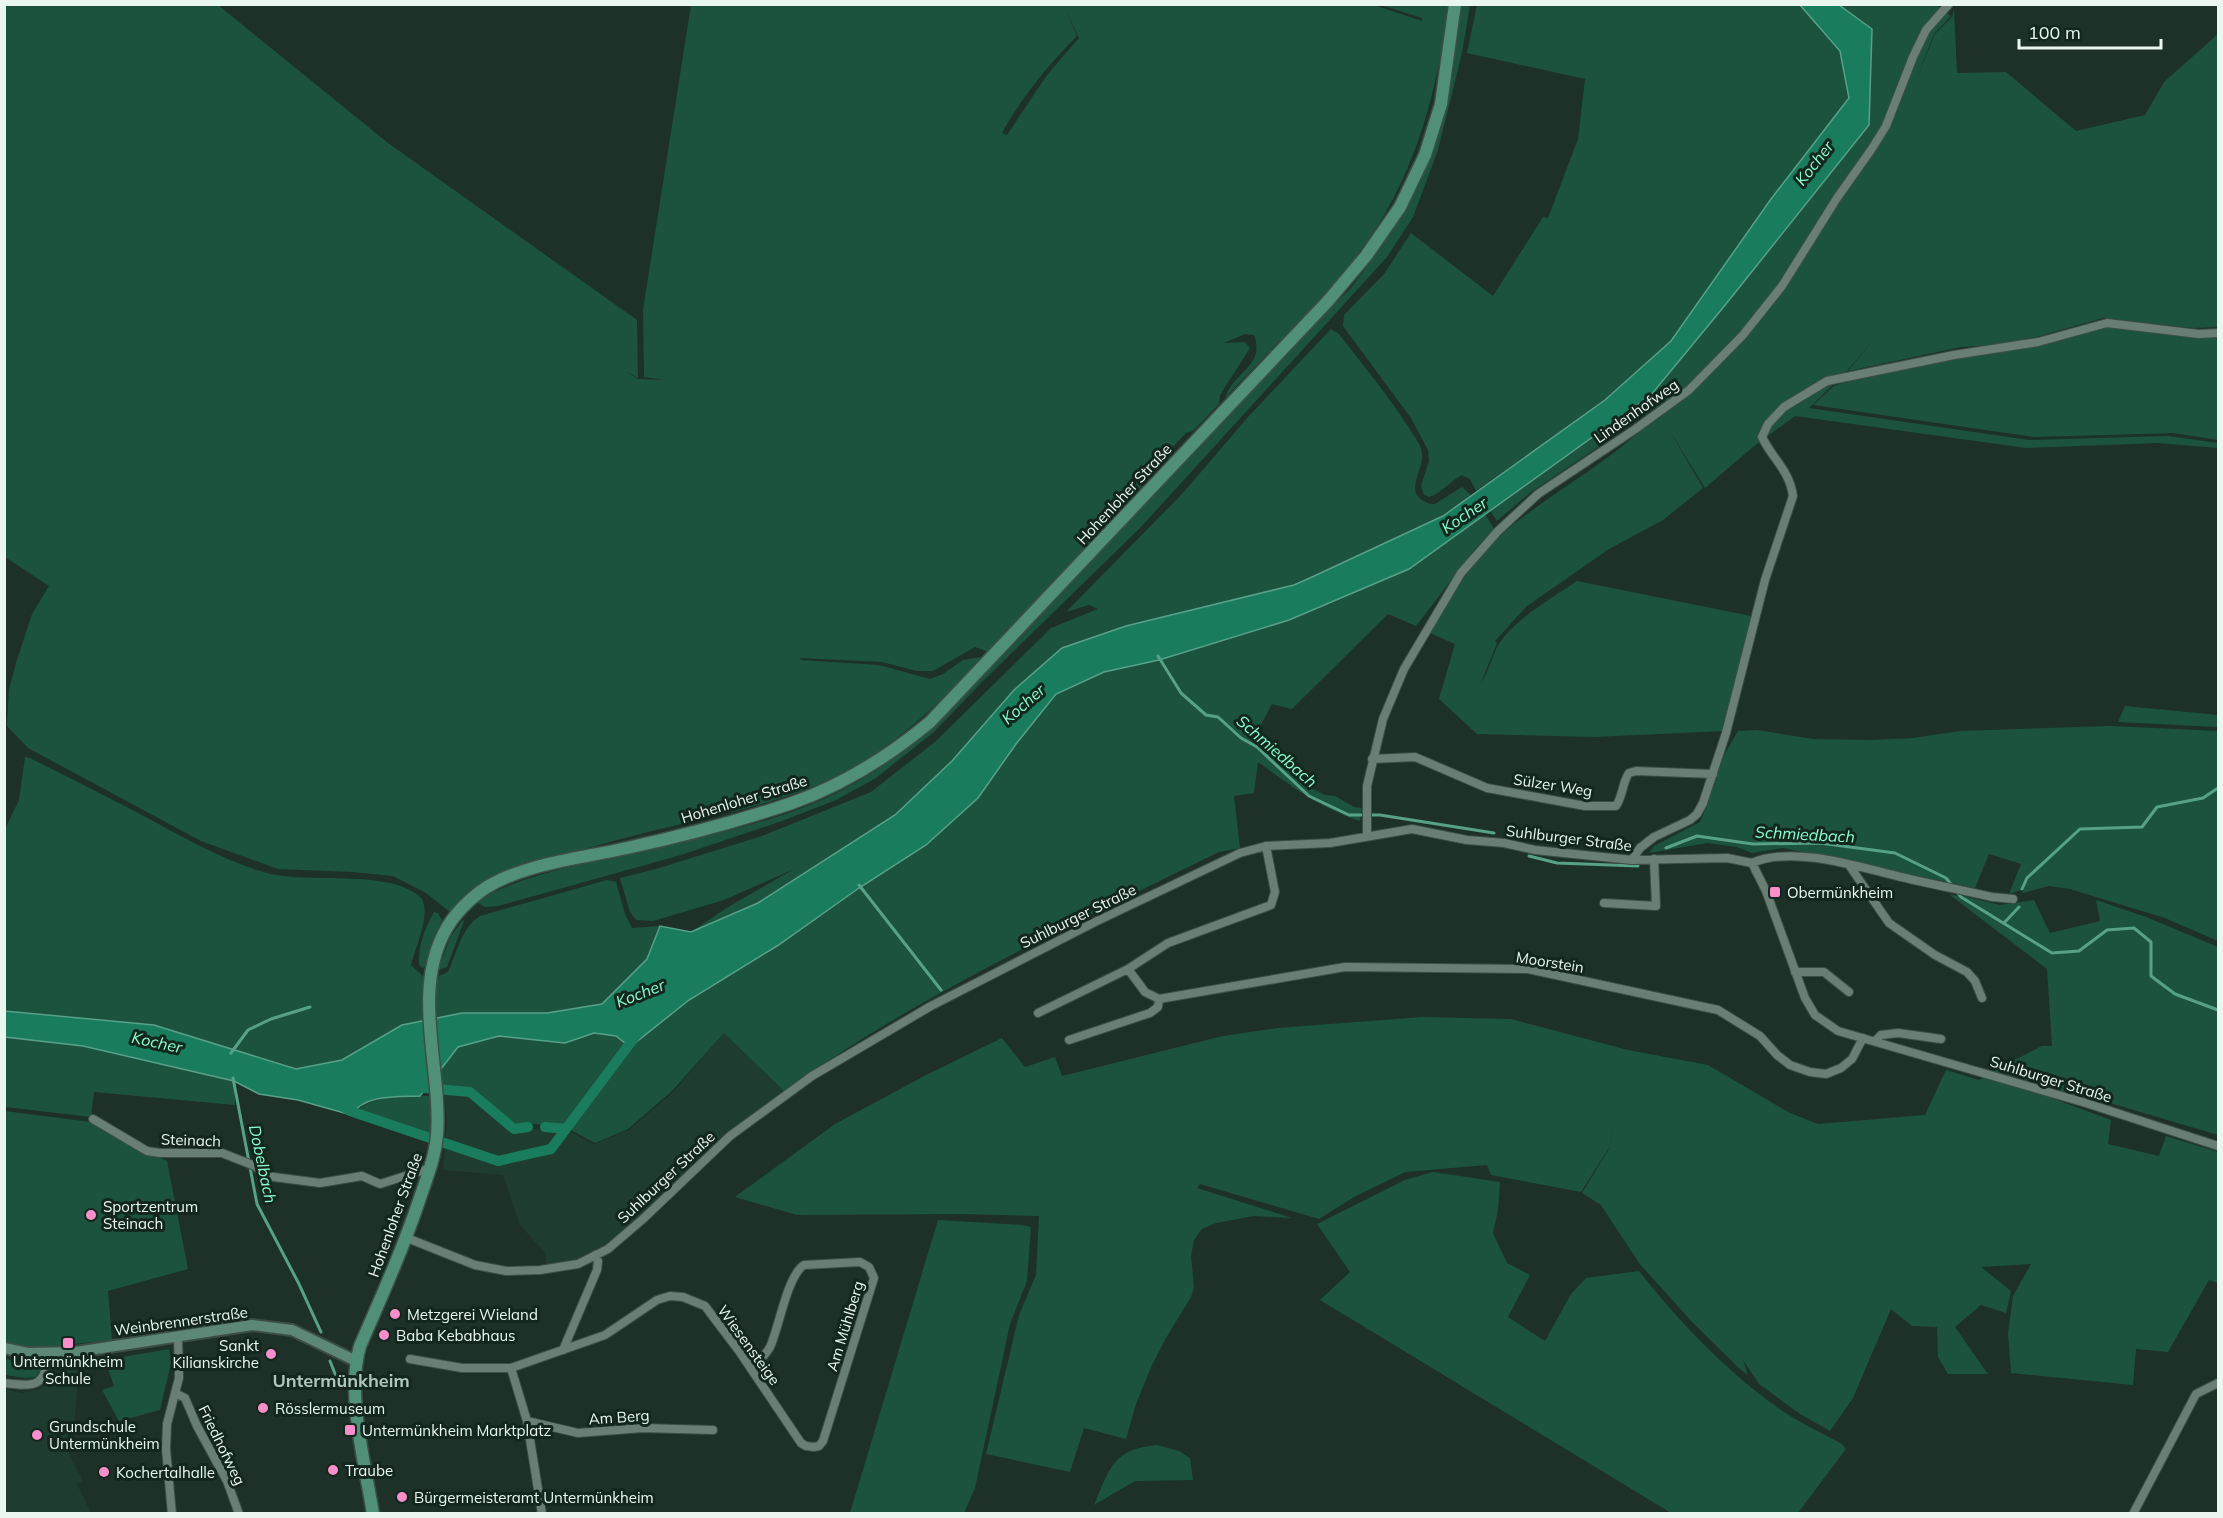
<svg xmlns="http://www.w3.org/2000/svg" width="2223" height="1518" font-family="Mulish,sans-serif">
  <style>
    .built { fill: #1f3c30 }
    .green { fill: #1c533f; fill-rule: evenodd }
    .water { fill: #197c5d; stroke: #58a189; stroke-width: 1.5 }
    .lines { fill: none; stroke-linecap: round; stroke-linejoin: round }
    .stream { stroke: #58a189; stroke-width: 3 }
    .canal { stroke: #197c5d; stroke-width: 10 }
    .street-casing { stroke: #3c4e47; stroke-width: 10 }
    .secondary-casing { stroke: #3c4e47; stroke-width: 14 }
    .primary-casing { stroke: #3c4e47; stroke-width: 15 }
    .street { stroke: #697f75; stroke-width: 8 }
    .secondary { stroke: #5d8877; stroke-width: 10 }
    .primary { stroke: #509079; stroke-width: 12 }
    .poi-dot { fill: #f98fca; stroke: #13271f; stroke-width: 2 }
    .labels { text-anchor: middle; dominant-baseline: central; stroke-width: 6; stroke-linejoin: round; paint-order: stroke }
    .street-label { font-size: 15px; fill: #eaf7f1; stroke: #13271f }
    .poi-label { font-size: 15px; fill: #eaf7f1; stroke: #13271f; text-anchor: start }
    .water-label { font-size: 16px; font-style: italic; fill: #8afed1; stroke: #13271f }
    .quarter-label { font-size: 18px; font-weight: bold; fill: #afc7bc; stroke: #13271f }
  </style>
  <rect width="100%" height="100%" fill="#1d3129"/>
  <path class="built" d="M724 1033 784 1091 721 1138 642 1218 616 1240 579 1260 547 1268 545 1253 520 1225 503 1175 443 1170 447 1123 444 1091 470 1094 512 1131 529 1129 567 1130 594 1144 629 1130 673 1092Z
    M79 1366 74 1429 63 1442 83 1481 77 1484 91 1513H5V1389L22 1393 37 1390 46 1386 64 1367Z"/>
  <path class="green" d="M1371 4 1422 21V18L1381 5H1448C1438 94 1412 186 1355 258 1316 307 1268 352 1225 398 1233 372 1266 366 1254 335L1245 334 1224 343 1245 342 1250 348 1220 395 1219 404 1193 431 1186 433 1147 474 1140 489 988 652 975 647 933 671H917L882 662 800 658 801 660 879 665 930 679 943 674 963 660 981 657C945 699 906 735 859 764 796 801 722 814 652 831 604 843 556 857 508 871 479 882 469 888 450 912L426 893 393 876 353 872 278 869 201 841 28 748 7 726 9 689 17 660 32 614 49 586 5 557 4 5H218L388 143 637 320 638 378 625 371 638 379 664 380 644 377 643 310 691 5ZM1065 9 1079 38 1047 75 1007 135 1002 133C1021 98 1049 64 1077 36Z
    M1462 5H1470L1462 53 1438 150 1413 217 1387 257 1141 527 982 682 934 732 876 778 836 800 782 821 681 855 498 906 485 907 476 902C515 877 582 864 628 853 700 836 780 824 846 788 877 772 905 750 932 728L1321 317 1350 289 1372 260 1407 203 1448 91Z
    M1477 5H1800L1840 51 1849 98 1771 199 1671 341 1605 400 1476 491 1470 479 1462 475C1450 481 1442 493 1429 497L1424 495 1421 486 1429 461 1428 450 1411 418 1343 326 1344 315 1384 274 1411 233 1493 296 1543 217 1548 218 1578 139 1585 79 1467 53Z
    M1839 5H1939L1938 6 1951 16 1934 34 1915 83 1935 34 1952 17 1954 9 1957 73 2006 72 2076 131 2145 115 2164 82 2218 34V327L2193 328 2103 318 2036 337 1996 345 1961 347 1848 371 1875 338 1847 371 1809 408 2029 440 2168 436 2218 443V448L2158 443 2026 448 1795 416 1754 446 1705 488 1668 428 1703 488 1663 520 1609 549 1527 606 1495 641 1497 643 1481 683C1489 672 1492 654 1500 642 1517 618 1552 598 1577 581L1751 616 1723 731 1595 737 1477 734 1439 699 1455 644 1430 633C1452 596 1470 562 1503 533 1551 492 1617 459 1659 412L1656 408 1531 492 1497 521 1490 510 1651 395 1726 304 1869 125 1872 29Z
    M2107 326 2218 336V440L2173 433 2034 437 1813 405 1834 386 1871 374 1954 358 2038 346Z
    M1331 329 1339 334C1363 365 1388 395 1409 428 1413 435 1421 444 1422 453 1425 467 1405 490 1422 500 1427 503 1429 504 1435 504L1462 487 1471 495 1443 516 1294 585 1126 626 1062 648 1014 690 952 761 895 815 758 903 691 932 728 907 794 869 724 900 653 921 636 920 630 912 620 878 656 869 762 836 871 792 936 741 1051 628 1098 609 1089 605 1066 612 1183 493 1248 417Z
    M1485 514 1494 529 1475 549 1416 626 1388 614 1292 709 1272 704 1259 728 1265 742 1287 759 1286 768 1312 789 1325 795 1335 796 1354 807 1362 808 1360 821C1321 809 1291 786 1258 762L1254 793 1234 796 1240 848 1219 852C1071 925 919 994 784 1091L724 1033 672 1091 628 1129 595 1143 565 1127 535 1124 514 1127 469 1089 428 1087 458 1047 499 1036 565 1043 594 1033 616 1036 630 1046 689 1000 777 946 859 888 926 845 1016 744 1056 694 1104 672 1159 660 1289 620 1409 569Z
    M2125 706 2218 715V727L2118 722Z
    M2111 726 2218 731V941L2165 918 2070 889 2049 886 2023 893 2024 882 2021 890 2009 894 2021 864 1989 854 1975 888 1783 848 1752 853 1737 847 1707 843 1649 853 1654 846 1700 822 1707 806 1724 755 1738 731 1757 730 1813 739 1872 740 1913 738 1960 731Z
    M25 757 30 758C72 779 114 800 155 822 191 842 228 862 267 873 308 884 387 869 419 896 434 908 415 948 411 965L425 978 438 980 439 976 448 972C457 953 461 928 480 916L607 880 616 882 625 914 632 928 660 926 647 959 602 1004 547 1013 403 1025 342 1060 296 1069 154 1025 5 1011 4 831 19 800Z
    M1950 895 1963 896 2000 905 2034 900 2050 933 2100 921 2096 900 2146 917 2218 947V1135L2117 1105 1991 1072 2042 1046H2052L2047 969Z
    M434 912 438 913 442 920 432 941 425 967 422 968 419 964C418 946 425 928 434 912Z
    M463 920 464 921 447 967 438 970 451 936Z
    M1422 1017 1511 1019 1628 1050 1708 1065 1790 1113 1818 1124 1925 1115 1946 1070 1979 1080 1984 1078 2046 1096 2111 1120 2108 1144 2159 1156 2166 1136 2218 1152V1283L2209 1280 2168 1352 2136 1349 2133 1385 2011 1373 2008 1333 2013 1296 2031 1264 1981 1267 2011 1291 2006 1313 1981 1305 1955 1327 1988 1374H1948L1938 1357 1937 1327 1912 1326 1891 1309 1853 1398 1830 1431 1800 1414 1759 1384 1743 1360 1748 1375 1740 1369 1693 1323 1639 1263 1601 1205 1582 1193 1609 1149 1614 1124 1609 1148 1581 1192 1491 1175 1487 1165 1405 1172 1354 1197 1319 1219 1200 1184 1197 1188 1292 1218 1254 1216 1216 1223 1202 1229 1194 1240 1191 1256 1194 1288 1191 1297 1166 1338 1152 1365 1136 1404 1126 1439 1084 1428 1070 1472 986 1454 1019 1315 1036 1275 1039 1216 963 1214 797 1215 735 1197 835 1124 926 1075 1002 1038 1025 1067 1055 1057 1062 1076 1223 1036 1278 1028Z
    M5 1037 83 1046 234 1081 235 1105 94 1092 91 1117 5 1107Z
    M442 1096 445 1123 443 1142 382 1119 352 1113C380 1092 408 1096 442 1096Z
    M5 1111 90 1122 167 1161 188 1269 108 1291 112 1340 25 1349 5 1344Z
    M1433 1172 1500 1182 1498 1210 1493 1233 1507 1263 1530 1275 1508 1317 1545 1341 1571 1294 1586 1278 1639 1271C1680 1323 1727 1372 1781 1410 1800 1423 1822 1433 1842 1444L1846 1449 1798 1513H1671L1320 1300 1350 1272 1317 1224 1405 1180Z
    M938 1220 1023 1225 1031 1227 1027 1281 1010 1324 975 1488 964 1513H850Z
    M169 1349 171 1363 160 1410 119 1421 102 1390 114 1386 105 1360Z
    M4 1359 31 1363 41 1368 36 1377 26 1378 5 1375Z
    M1157 1445 1179 1451 1190 1458 1193 1480 1135 1481 1094 1505C1110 1468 1113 1449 1157 1445Z"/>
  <path class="water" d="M1800 5H1839L1872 29 1869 125 1726 304 1651 395 1409 569 1289 620 1159 660 1104 672 1056 694 1016 744 978 798 926 845 859 888 777 946 689 1000 630 1047 616 1036 594 1033 565 1043 499 1036 458 1047 420 1096C397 1097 365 1094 351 1115L298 1100 259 1094 234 1081 83 1046 5 1037V1011L154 1025 296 1069 342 1060 402 1025 462 1013H547L602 1004 647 959 660 926 691 932 758 903 895 815 952 761 1014 690 1062 648 1126 626 1294 585 1312 577 1443 516 1605 400 1671 341 1771 199 1849 98 1840 51Z"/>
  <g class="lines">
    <path class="stream" d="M1158 656 1181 693 1206 715 1218 717 1241 738 1257 747 1309 796 1349 815H1380L1494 833
      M1666 848 1697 836 1753 844 1820 843 1895 853 1946 878 1961 897 2052 953 2079 951 2107 930 2134 928 2151 942V976L2175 994 2218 1010
      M1529 856 1557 863 1638 866
      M859 885 941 990
      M2022 889 2027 878 2080 829 2142 827 2157 807 2203 798 2218 788
      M2004 923 2019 907
      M231 1053 248 1030 271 1019 310 1007
      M233 1078 257 1204 299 1284 321 1332
      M330 1361 339 1384"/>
    <path class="canal" d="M414 1087 470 1092 514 1129 528 1127
      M341 1105 350 1111 498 1161 551 1149 637 1034
      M545 1127 566 1129"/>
    <g class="street-casing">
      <path id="street" d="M1372 759 1415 757 1487 788 1585 806H1616C1623 796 1622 783 1629 773L1636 771 1713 774
        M1367 836V786L1383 719 1404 669 1461 573 1498 531 1538 494 1634 430 1689 390 1743 335 1782 286 1837 198 1871 150 1886 126 1913 57 1926 30 1949 4
        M1266 846 1275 892 1271 905 1168 943 1128 969 1145 992 1159 999 1345 967 1528 969 1718 1010 1760 1036 1777 1055 1790 1065 1810 1072 1826 1074 1841 1068 1852 1059 1863 1038
        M1632 860 1640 848 1654 837 1690 820 1697 814 1703 803 1726 733 1765 580 1793 496C1789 469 1773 460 1762 437L1768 424 1784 407 1827 381 1954 355 2038 342 2107 323 2199 334 2218 333
        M1752 863C1793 845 1859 867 1901 877 1931 884 1961 890 1992 897L2013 899
        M1849 865 1889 923 1935 955 1967 972 1975 981 1982 998
        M1604 903 1656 906 1654 859
        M1795 972H1824L1849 992
        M1038 1013 1128 969
        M1069 1040 1150 1013 1158 1007 1159 999
        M1875 1041 1881 1035 1898 1033 1941 1039
        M93 1119 147 1151 160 1153H222L255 1166 266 1176 320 1183 362 1176 380 1184 430 1168
        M407 1238 475 1265 506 1271 540 1270 578 1264 608 1249 643 1219 730 1136 812 1076 931 1006 1095 922 1240 853 1266 846 1330 843 1412 829 1467 840 1504 843 1535 850 1632 860 1727 858 1752 863 1766 891 1805 998 1815 1015 1838 1031 2086 1103 2218 1146
        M563 1350 597 1270 598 1261 595 1255
        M410 1359 462 1368H511L605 1335 657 1300 670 1296 683 1297 705 1306 739 1351 801 1443 806 1446 814 1447 819 1446 823 1441 874 1278 869 1267 860 1262 804 1265C787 1276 779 1328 770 1347 765 1356 758 1362 751 1368
        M511 1368 527 1421 542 1514
        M4 1383C36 1387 46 1387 48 1352
        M175 1393 185 1398 197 1426 227 1481 239 1514
        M527 1421 578 1433 643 1428 713 1430
        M172 1514 166 1449 167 1424 179 1378 178 1337
        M2133 1514 2196 1394 2218 1383"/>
    </g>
    <g class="secondary-casing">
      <path id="secondary" d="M4 1348 28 1353 76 1352 252 1325 292 1330 356 1361"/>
    </g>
    <g class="primary-casing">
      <path id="primary" d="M373 1514C365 1463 346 1394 360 1346 381 1298 402 1251 419 1201 426 1180 435 1158 437 1135 442 1070 412 995 444 933 453 915 470 898 487 887 527 863 583 858 627 848 682 836 739 821 792 803 843 785 889 756 930 722L1328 301 1366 256 1400 207 1425 155 1441 104 1455 4"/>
    </g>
    <use href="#street" class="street"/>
    <use href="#secondary" class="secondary"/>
    <use href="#primary" class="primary"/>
  </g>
  <g class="poi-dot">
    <rect x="1769" y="886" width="12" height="12" rx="3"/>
    <circle cx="91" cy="1215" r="6"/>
    <circle cx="395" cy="1314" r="6"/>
    <circle cx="384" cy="1335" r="6"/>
    <rect x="62" y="1337" width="12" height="12" rx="3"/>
    <circle cx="271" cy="1354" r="6"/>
    <circle cx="263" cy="1408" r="6"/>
    <rect x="344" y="1424" width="12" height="12" rx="3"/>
    <circle cx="37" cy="1435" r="6"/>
    <circle cx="333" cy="1470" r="6"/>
    <circle cx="104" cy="1472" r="6"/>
    <circle cx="402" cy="1497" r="6"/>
  </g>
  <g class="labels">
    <g class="street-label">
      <text transform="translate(1636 411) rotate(-35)">Lindenhofweg</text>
      <text transform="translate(1124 494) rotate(-47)">Hohenloher Straße</text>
      <text transform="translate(1553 785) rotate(9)">Sülzer Weg</text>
      <text transform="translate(744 799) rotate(-17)">Hohenloher Straße</text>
      <text transform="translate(1569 838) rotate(7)">Suhlburger Straße</text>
      <text transform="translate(1078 916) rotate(-26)">Suhlburger Straße</text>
      <text transform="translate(1550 962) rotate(9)">Moorstein</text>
      <text transform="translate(2051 1079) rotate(17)">Suhlburger Straße</text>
      <text transform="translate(191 1140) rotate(2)">Steinach</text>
      <text transform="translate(666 1177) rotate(-43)">Suhlburger Straße</text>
      <text transform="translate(395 1215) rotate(-70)">Hohenloher Straße</text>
      <text transform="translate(181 1321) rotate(-8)">Weinbrennerstraße</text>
      <text transform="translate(845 1326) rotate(-73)">Am Mühlberg</text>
      <text transform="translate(749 1345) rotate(54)">Wiesensteige</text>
      <text transform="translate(619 1417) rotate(-4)">Am Berg</text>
      <text transform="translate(222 1445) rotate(64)">Friedhofweg</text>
    </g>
    <g class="poi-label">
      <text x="1787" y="892">Obermünkheim</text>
      <text x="103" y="1206">Sportzentrum<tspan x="103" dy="17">Steinach</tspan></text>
      <text x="407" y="1314">Metzgerei Wieland</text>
      <text x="396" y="1335">Baba Kebabhaus</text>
      <text x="259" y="1345" text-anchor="end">Sankt<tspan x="259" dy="17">Kilianskirche</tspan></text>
      <text x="68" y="1361" text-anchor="middle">Untermünkheim<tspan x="68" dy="17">Schule</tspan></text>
      <text x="275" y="1408">Rösslermuseum</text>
      <text x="49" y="1426">Grundschule<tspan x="49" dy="17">Untermünkheim</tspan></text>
      <text x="362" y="1430">Untermünkheim Marktplatz</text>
      <text x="345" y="1470">Traube</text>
      <text x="116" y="1472">Kochertalhalle</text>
      <text x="414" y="1497">Bürgermeisteramt Untermünkheim</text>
    </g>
    <g class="water-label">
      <text transform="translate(1814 163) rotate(-52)">Kocher</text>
      <text transform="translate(1464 515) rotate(-34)">Kocher</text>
      <text transform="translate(1023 704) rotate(-41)">Kocher</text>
      <text transform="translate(1277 751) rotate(41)">Schmiedbach</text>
      <text transform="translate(1805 834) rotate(3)">Schmiedbach</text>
      <text transform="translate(640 993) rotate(-21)">Kocher</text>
      <text transform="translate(157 1042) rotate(12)">Kocher</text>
      <text transform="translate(263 1164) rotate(78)">Dobelbach</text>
    </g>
    <g class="quarter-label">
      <text x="341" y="1380">Untermünkheim</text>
    </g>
  </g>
  <rect width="2223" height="1518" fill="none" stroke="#eaf7f1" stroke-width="12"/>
  <path d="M2019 39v9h142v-9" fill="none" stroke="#eaf7f1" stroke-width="3"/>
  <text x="2028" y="39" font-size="18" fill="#eaf7f1" stroke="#13271f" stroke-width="4.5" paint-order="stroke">100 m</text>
</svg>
